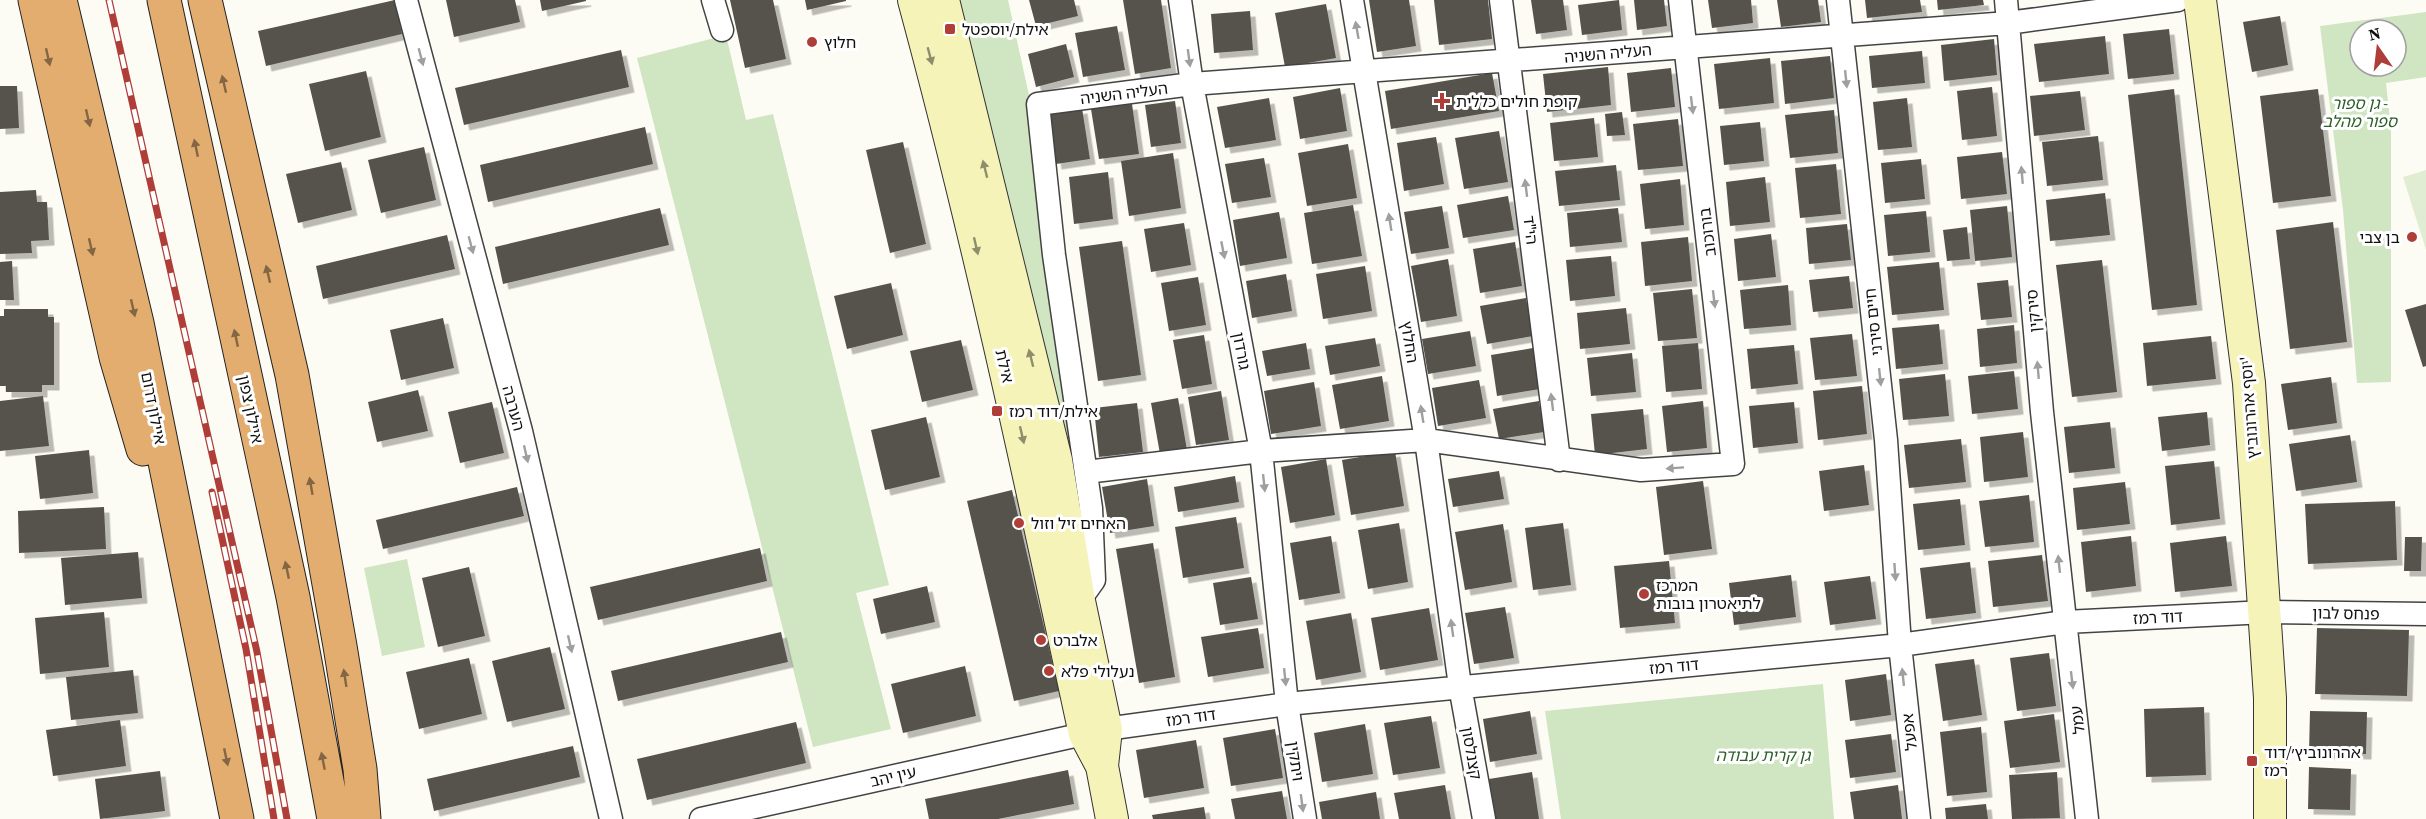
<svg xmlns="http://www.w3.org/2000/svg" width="2426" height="819" font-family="'Source Serif 4','Noto Sans Hebrew',serif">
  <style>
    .green { fill: #d0e5c1; fill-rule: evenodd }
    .pitch { fill: #e1edd2 }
    .building { fill: #57524d; filter: url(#shadow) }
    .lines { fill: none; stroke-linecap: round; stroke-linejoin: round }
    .street-casing { stroke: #434343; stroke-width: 25 }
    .secondary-casing { stroke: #323232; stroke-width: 34 }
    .highway-casing { stroke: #212121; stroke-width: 35 }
    .street { stroke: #fff; stroke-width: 22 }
    .secondary { stroke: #f5f3b8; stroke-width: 32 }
    .highway { stroke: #e2ad6e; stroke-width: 33 }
    .rail-casing { stroke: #af3e39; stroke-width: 7 }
    .rail { stroke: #fff; stroke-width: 4.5; stroke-dasharray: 14; stroke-linecap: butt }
    .oneway { fill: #9f9f9f }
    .oneway2 { fill: #8e8d6c }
    .oneway3 { fill: #846644 }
    .poi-dot { fill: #af3e39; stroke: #fff; stroke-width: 2 }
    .labels { text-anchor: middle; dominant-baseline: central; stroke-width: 6; stroke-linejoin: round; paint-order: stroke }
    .poi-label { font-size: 16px; fill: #101010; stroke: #fff; text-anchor: start }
    .street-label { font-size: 16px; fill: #101010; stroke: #fff }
    .park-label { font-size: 16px; font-style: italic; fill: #2e6028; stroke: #fff }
  </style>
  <defs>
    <filter id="shadow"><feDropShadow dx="5.5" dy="5.5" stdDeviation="0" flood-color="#0004"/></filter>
  </defs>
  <rect width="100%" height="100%" fill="#fdfcf4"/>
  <path class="green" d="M950 0H1008L1038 136 1090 576Z
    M2426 12V77L2386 83 2391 129V382L2357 383 2343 210 2320 26ZM2360 30H2396V66H2360Z
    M726 35 746 120 773 114 889 585 856 593 891 729 813 747 637 58Z
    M407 559 425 647 382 656 364 568Z
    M1823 684 1834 819H1561L1545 711Z"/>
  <path class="pitch" d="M2426 170V250L2403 177Z"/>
  <path class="building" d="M395 0 402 34 266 66 258 31Z
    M446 0H515L520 22 454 37Z
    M540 0H586V1L542 11Z
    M730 0H773L786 59 745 68Z
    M805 0H846V1L807 10Z
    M1029 0H1074L1078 16 1036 26Z
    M1123 0H1161L1171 68 1135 74Z
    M1369 0H1409L1416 46 1377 52Z
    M1434 0H1488L1492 39 1439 45Z
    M1531 0H1563L1567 30 1536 34Z
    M1619 0 1622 30 1582 35 1578 5Z
    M1634 0H1664L1667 26 1637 30Z
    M1708 0H1751L1753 23 1712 28Z
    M1777 0H1818L1821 22 1781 27Z
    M1865 0H1920L1922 12 1867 18Z
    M1937 0H1983L1984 5 1938 10Z
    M1326 4 1336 58 1285 67 1275 13Z
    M1250 11 1253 50 1214 53 1211 14Z
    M2280 16 2288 65 2252 72 2243 22Z
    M1117 26 1125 70 1083 77 1075 33Z
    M2169 29 2174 74 2128 79 2123 34Z
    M2105 36 2109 74 2039 82 2034 44Z
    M1994 39 1997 75 1944 81 1941 45Z
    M1066 44 1074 77 1036 87 1028 54Z
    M621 50 629 87 464 125 455 88Z
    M1922 51 1925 83 1872 88 1869 56Z
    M1830 56 1834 98 1785 104 1781 61Z
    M1770 58 1774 103 1719 109 1714 64Z
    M1608 67 1611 105 1547 112 1543 74Z
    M1671 68 1675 107 1631 112 1627 73Z
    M366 71 381 137 325 151 309 84Z
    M1492 73 1499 111 1391 129 1385 91Z
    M0 86H17L19 128 0 129Z
    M1992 87 1997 136 1962 140 1957 91Z
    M1340 88 1347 131 1300 139 1293 97Z
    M2174 89 2197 305 2152 310 2128 95Z
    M2318 89 2331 196 2273 203 2260 96Z
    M2080 91 2085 130 2034 136 2030 96Z
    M1269 98 1276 140 1225 148 1217 107Z
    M1907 98 1912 147 1878 150 1873 102Z
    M1175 101 1181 143 1151 147 1145 105Z
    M1132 104 1139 154 1099 159 1091 109Z
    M1082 108 1090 159 1056 164 1049 113Z
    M1834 110 1838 153 1790 158 1785 115Z
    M1622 112 1625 135 1607 136 1605 114Z
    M1594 118 1598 157 1554 161 1550 123Z
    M1678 119 1683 166 1638 170 1633 124Z
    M1760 122 1764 161 1724 165 1720 126Z
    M645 127 653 164 488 202 480 165Z
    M1499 131 1508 182 1464 189 1455 138Z
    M2098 136 2103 180 2047 186 2042 142Z
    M1436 137 1444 184 1404 191 1397 143Z
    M903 142 926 244 890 253 866 150Z
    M1348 144 1357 198 1307 206 1298 153Z
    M424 147 436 200 381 213 368 160Z
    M2002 152 2007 194 1961 199 1957 157Z
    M1173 153 1181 208 1129 216 1121 161Z
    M1264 158 1271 197 1232 203 1225 164Z
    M1921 159 1925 199 1885 203 1881 163Z
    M341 162 352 210 298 223 286 174Z
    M1836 164 1841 214 1800 218 1795 168Z
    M1616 165 1620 200 1559 206 1555 171Z
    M1108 172 1113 219 1074 224 1069 177Z
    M1765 177 1770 222 1730 226 1726 182Z
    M1680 179 1684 225 1645 229 1640 184Z
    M36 190 37 202H47L49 240 31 241 32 253 0 254V192Z
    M2105 193 2110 235 2050 241 2046 200Z
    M1508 196 1514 230 1463 238 1457 205Z
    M1353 205 1362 256 1312 264 1304 213Z
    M1442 206 1449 248 1411 254 1404 212Z
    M2007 206 2012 257 1975 261 1970 210Z
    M660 208 669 245 503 284 495 247Z
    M1618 208 1622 242 1570 247 1567 213Z
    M1926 211 1930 252 1888 256 1884 215Z
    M1279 212 1287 258 1240 266 1233 220Z
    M2333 222 2347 342 2290 349 2276 230Z
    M1184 223 1191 265 1151 272 1144 229Z
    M1847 224 1851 260 1809 264 1806 228Z
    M1967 227 1970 259 1947 261 1943 230Z
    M1771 234 1776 277 1738 281 1734 239Z
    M447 235 455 269 323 299 316 266Z
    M1688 237 1692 281 1645 286 1641 242Z
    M1122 241 1141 375 1098 381 1079 247Z
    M1515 242 1522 286 1480 293 1473 249Z
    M1611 256 1615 296 1570 301 1566 260Z
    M1448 259 1457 316 1421 322 1411 266Z
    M2102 260 2117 392 2072 397 2056 265Z
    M12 261 14 300H0V262Z
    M1939 262 1944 310 1892 315 1887 267Z
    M1365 266 1372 311 1323 319 1316 274Z
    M1286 274 1292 311 1252 318 1246 281Z
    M1849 276 1853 308 1813 312 1809 280Z
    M1198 277 1206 325 1169 331 1161 283Z
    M2008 280 2012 317 1981 320 1977 283Z
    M891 283 903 335 847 349 834 296Z
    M1788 285 1791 325 1744 329 1740 290Z
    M1692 289 1697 338 1658 341 1653 293Z
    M1526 298 1533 336 1487 344 1480 306Z
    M2426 304V366L2423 367 2405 310Z
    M1626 308 1630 344 1580 349 1577 313Z
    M4 309H48V317H54V385H42V392H6V386H0V316H4Z
    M443 318 454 368 401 380 390 330Z
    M1939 324 1943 364 1896 369 1892 328Z
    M2014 325 2017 363 1980 367 1977 329Z
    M1470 331 1476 366 1428 374 1422 339Z
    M1852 334 1857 376 1815 380 1810 338Z
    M1204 335 1212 384 1182 389 1173 340Z
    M2211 336 2216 379 2147 386 2143 343Z
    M1375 338 1380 366 1330 375 1325 346Z
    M961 340 973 390 922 402 910 351Z
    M1306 343 1310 369 1267 376 1262 351Z
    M1698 343 1702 389 1666 392 1662 346Z
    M1794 345 1798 384 1751 389 1747 349Z
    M1533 348 1540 389 1497 396 1491 355Z
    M1632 353 1636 392 1591 396 1587 358Z
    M2014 371 2018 409 1972 414 1968 376Z
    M1945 374 1949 416 1903 420 1899 379Z
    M1382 376 1389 421 1340 429 1332 385Z
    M2331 377 2337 423 2288 430 2281 384Z
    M1479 380 1486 418 1438 426 1432 388Z
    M1314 382 1321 426 1271 434 1264 391Z
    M1862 386 1867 434 1818 440 1813 391Z
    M418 390 428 431 377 442 368 402Z
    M1221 391 1229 440 1196 445 1188 397Z
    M43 396 49 446 0 451V401Z
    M1178 398 1187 450 1160 454 1151 403Z
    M1539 401 1544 432 1499 439 1493 409Z
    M1703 401 1707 448 1667 452 1662 406Z
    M492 402 504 453 460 463 448 412Z
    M1794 402 1798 443 1753 448 1749 406Z
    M1137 403 1143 452 1099 457 1094 408Z
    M1643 409 1647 449 1595 455 1591 414Z
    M2207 412 2210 445 2162 451 2158 417Z
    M926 417 940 477 885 490 871 430Z
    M2110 422 2115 468 2069 473 2064 427Z
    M2023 432 2028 477 1984 482 1980 437Z
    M2350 435 2357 482 2296 491 2289 444Z
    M1961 439 1966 482 1909 488 1904 445Z
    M89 450 93 493 40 499 35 456Z
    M1395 451 1404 506 1351 515 1342 460Z
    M1326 459 1335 515 1290 523 1281 467Z
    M2214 461 2220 519 2171 525 2165 466Z
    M1864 465 1869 505 1824 511 1819 471Z
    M1499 471 1504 499 1453 507 1448 479Z
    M1235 476 1239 502 1178 512 1174 487Z
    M1147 479 1154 526 1110 533 1102 487Z
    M1703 481 1712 549 1664 555 1656 487Z
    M2125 482 2130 524 2077 530 2073 488Z
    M517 487 524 516 383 549 376 520Z
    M1012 490 1059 691 1014 701 967 501Z
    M2029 495 2034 542 1985 547 1979 501Z
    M1960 499 1965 545 1918 550 1913 504Z
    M2395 501 2397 560 2308 564 2305 504Z
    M104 507 106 549 19 553 18 511Z
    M1236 517 1244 568 1183 578 1175 527Z
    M1399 523 1408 582 1368 589 1358 530Z
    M1563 523 1571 585 1533 590 1525 528Z
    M1503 524 1512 582 1465 590 1455 532Z
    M1331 536 1340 593 1299 600 1290 543Z
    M2131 536 2136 586 2086 592 2081 542Z
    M2226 536 2232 586 2175 592 2170 543Z
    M2405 537H2422L2421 571H2404Z
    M1153 543 1175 677 1139 683 1116 549Z
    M760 548 767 581 598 620 590 587Z
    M138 552 142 598 65 605 61 558Z
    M2042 555 2048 601 1993 607 1988 561Z
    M1669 561 1675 623 1620 628 1614 566Z
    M1970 562 1976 613 1926 619 1920 568Z
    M469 567 485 636 438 647 422 578Z
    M1791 575 1796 617 1734 625 1729 583Z
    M1870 576 1876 619 1830 625 1824 582Z
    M1251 577 1258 619 1220 625 1213 583Z
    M927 586 935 622 881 634 873 599Z
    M1505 607 1514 658 1474 664 1465 613Z
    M1429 608 1438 660 1380 670 1371 618Z
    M104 612 109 667 40 674 35 618Z
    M1351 613 1361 672 1316 680 1306 621Z
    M1258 628 1264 668 1208 677 1201 637Z
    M2317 628 2409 630 2407 696 2315 694Z
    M781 632 788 662 618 701 611 671Z
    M550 647 565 709 507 722 492 661Z
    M2049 653 2056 706 2017 711 2010 658Z
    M469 658 482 714 419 729 406 672Z
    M1974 659 1982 715 1943 721 1935 664Z
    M965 666 976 716 903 733 891 684Z
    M133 670 138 713 71 720 66 677Z
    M1886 674 1891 715 1850 721 1845 680Z
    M2204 707 2206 775 2146 777 2144 709Z
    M1530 711 1537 754 1490 762 1483 719Z
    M2310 711 2367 712 2366 754 2309 753Z
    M2054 714 2060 762 2010 768 2004 721Z
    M1431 716 1440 768 1393 775 1384 723Z
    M120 720 126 766 53 776 46 730Z
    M796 722 806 763 647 800 637 759Z
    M1365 724 1373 774 1322 782 1314 733Z
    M1981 727 1987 792 1947 796 1940 732Z
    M1275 729 1283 778 1231 786 1223 738Z
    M1891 734 1896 772 1850 778 1845 740Z
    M1196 740 1204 788 1144 798 1136 750Z
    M573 746 580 777 434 811 427 779Z
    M2309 767 2351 769 2350 810 2308 809Z
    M1068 770 1074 804 998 819H929L925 799Z
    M160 771 165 811 100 819 95 779Z
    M1532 772 1539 819H1496L1489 779Z
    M2057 772 2060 818 2012 819 2009 775Z
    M1445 785 1451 819H1399L1394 793Z
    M1898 785 1902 819H1854L1850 792Z
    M1282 791 1287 819H1235L1231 799Z
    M1376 792 1380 819H1322L1319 802Z
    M1986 804 1988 819H1946L1945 808Z
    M1204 807 1206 819H1153L1152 815Z"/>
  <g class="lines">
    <g class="street-casing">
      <path id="street" d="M406 0 521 431 611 819
        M713 0 722 30
        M1180 0 1192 84 1261 451 1287 704 1305 819
        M1352 0 1426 440 1460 686 1484 819
        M1501 0 1559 460
        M1838 0 1886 440 1900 645 1919 819
        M2006 0 2042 412 2087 819
        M1086 472 1261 451 1426 440 1641 470 1733 464 1680 0
        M1079 601 1094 580 1091 508 1054 255 1038 104 1192 84 2008 23 2178 0
        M701 819 1106 729 1287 704 1900 645 2065 622 2266 612 2426 614"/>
    </g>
    <g class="secondary-casing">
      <path id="secondary" d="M914 0C980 243 1032 488 1085 734L1102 766
        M943 0 1056 460 1079 601 1106 729 1102 766 1112 819
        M2200 0 2249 383 2270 698V819"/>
    </g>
    <g class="highway-casing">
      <path id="highway" d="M35 0 116 357 143 449
        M60 0 137 323 237 819
        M164 0 293 597 334 819
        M205 0 292 375 340 646 360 769 364 819"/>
    </g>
    <use href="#street" class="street"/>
    <use href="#secondary" class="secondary"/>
    <use href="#highway" class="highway"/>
    <g class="rail-casing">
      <path id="rail" d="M109 0 257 652 287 819
        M212 492 246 649 274 819"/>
    </g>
    <use href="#rail" class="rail"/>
  </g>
  <defs><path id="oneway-solid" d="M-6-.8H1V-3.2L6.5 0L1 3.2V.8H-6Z" transform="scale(1.5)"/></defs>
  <g class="oneway">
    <use href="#oneway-solid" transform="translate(1357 30) rotate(-100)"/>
    <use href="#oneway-solid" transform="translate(421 57) rotate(75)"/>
    <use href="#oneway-solid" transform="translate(1189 58) rotate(82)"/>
    <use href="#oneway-solid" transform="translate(1846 79) rotate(84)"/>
    <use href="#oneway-solid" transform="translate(1692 105) rotate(83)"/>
    <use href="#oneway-solid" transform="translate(2022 175) rotate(-95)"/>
    <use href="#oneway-solid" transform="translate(1526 188) rotate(-97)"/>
    <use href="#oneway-solid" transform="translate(1390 222) rotate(-99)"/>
    <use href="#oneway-solid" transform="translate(471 245) rotate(75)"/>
    <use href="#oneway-solid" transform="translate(1223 250) rotate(79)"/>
    <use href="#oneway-solid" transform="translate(1714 299) rotate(83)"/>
    <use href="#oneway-solid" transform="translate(2038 370) rotate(-95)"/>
    <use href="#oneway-solid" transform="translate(1880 377) rotate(84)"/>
    <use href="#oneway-solid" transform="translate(1552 402) rotate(-97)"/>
    <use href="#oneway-solid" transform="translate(1422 414) rotate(-99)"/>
    <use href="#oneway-solid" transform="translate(526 454) rotate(77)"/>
    <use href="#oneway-solid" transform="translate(1675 468) rotate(176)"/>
    <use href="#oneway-solid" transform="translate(1264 483) rotate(84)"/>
    <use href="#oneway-solid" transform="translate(2059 564) rotate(-96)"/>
    <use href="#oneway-solid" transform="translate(1895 572) rotate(86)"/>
    <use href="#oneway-solid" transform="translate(1452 628) rotate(-98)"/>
    <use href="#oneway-solid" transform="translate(570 644) rotate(77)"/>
    <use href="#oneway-solid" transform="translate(1285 677) rotate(84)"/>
    <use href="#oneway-solid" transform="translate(1903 677) rotate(-96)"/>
    <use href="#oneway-solid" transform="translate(2072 680) rotate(83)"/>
    <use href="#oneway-solid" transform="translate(1302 803) rotate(82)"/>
  </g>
  <g class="oneway2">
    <use href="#oneway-solid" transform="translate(930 56) rotate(75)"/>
    <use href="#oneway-solid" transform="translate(985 169) rotate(-104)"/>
    <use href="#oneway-solid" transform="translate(976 246) rotate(77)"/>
    <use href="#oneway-solid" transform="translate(1031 358) rotate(-104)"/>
    <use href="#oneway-solid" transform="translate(1022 435) rotate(77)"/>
  </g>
  <g class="oneway3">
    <use href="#oneway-solid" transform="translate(48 57) rotate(77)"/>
    <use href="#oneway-solid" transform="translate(224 84) rotate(-103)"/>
    <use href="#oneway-solid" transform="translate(88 118) rotate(77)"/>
    <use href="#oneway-solid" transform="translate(196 148) rotate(-102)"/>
    <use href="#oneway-solid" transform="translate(91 247) rotate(77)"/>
    <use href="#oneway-solid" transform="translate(268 274) rotate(-103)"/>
    <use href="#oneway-solid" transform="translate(133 308) rotate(77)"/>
    <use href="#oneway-solid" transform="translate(236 338) rotate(-102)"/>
    <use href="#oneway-solid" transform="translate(311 486) rotate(-100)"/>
    <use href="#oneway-solid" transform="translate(287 570) rotate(-102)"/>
    <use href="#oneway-solid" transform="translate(345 678) rotate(-99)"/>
    <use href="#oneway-solid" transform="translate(226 757) rotate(78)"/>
    <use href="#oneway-solid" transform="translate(323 761) rotate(-101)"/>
  </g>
  <g class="poi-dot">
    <rect x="944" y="23" width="12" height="12" rx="3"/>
    <circle cx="812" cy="42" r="6"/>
    <path d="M1439 92h6v6h6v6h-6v6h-6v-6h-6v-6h6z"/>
    <circle cx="2412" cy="237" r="6"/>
    <rect x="991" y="405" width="12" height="12" rx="3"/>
    <circle cx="1019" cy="523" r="6"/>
    <circle cx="1644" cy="594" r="6"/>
    <circle cx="1041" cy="640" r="6"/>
    <circle cx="1049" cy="671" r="6"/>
    <rect x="2246" y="755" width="12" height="12" rx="3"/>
  </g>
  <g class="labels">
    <g class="poi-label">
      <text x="962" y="29">אילת/יוספטל</text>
      <text x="824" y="42">חלוץ</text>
      <text x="1456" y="101">קופת חולים כללית</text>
      <text x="2400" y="237" text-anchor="end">בן צבי</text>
      <text x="1009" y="411">אילת/דוד רמז</text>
      <text x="1031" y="523">האחים זיל וזול</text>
      <text x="1656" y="585">המרכז<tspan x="1656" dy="18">לתיאטרון בובות</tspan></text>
      <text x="1053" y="640">אלברט</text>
      <text x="1061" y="671">נעלולי פלא</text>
      <text x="2264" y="752">אהרונוביץ׳/דוד<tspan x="2264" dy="18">רמז</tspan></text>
    </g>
    <g class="street-label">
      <text transform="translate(1608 53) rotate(-5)">העליה השניה</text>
      <text transform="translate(1124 93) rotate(-7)">העליה השניה</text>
      <text transform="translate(1531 230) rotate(83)">הי"ד</text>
      <text transform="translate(1707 232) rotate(-97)">בורוכוב</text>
      <text transform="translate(2033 311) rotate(-95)">סירקין</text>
      <text transform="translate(1873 322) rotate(-96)">חיים סירני</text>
      <text transform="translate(1410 342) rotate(81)">החלוץ</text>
      <text transform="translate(1242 351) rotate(79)">גורדון</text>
      <text transform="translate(1005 366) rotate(77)">אילת</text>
      <text transform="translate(154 408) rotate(79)">איילון דרום</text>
      <text transform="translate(514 408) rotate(75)">הערבה</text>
      <text transform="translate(2249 408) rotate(-94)">יוסף אהרונוביץ'</text>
      <text transform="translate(251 409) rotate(78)">איילון צפון</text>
      <text transform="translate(2346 613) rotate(1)">פנחס לבון</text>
      <text transform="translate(2158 617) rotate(-3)">דוד רמז</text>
      <text transform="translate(1674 666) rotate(-5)">דוד רמז</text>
      <text transform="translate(1191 717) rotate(-8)">דוד רמז</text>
      <text transform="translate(2077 720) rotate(-97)">עמל</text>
      <text transform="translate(1909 732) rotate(-96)">אפעל</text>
      <text transform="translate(1472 753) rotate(80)">קצנלסון</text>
      <text transform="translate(1296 761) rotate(82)">ויתקין</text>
      <text transform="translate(893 776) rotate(-13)">עין יהב</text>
    </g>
    <g class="park-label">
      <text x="2360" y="103">גן ספור -<tspan x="2360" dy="18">ספור מהלב</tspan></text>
      <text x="1763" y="755">גן קרית עבודה</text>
    </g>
  </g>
  <g transform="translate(2378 48) rotate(346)"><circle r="28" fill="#ffffff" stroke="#9f9f9f" stroke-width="1.5"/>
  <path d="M0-4.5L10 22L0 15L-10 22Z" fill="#af3e39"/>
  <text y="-9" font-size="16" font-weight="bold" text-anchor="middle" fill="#101010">N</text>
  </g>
</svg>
